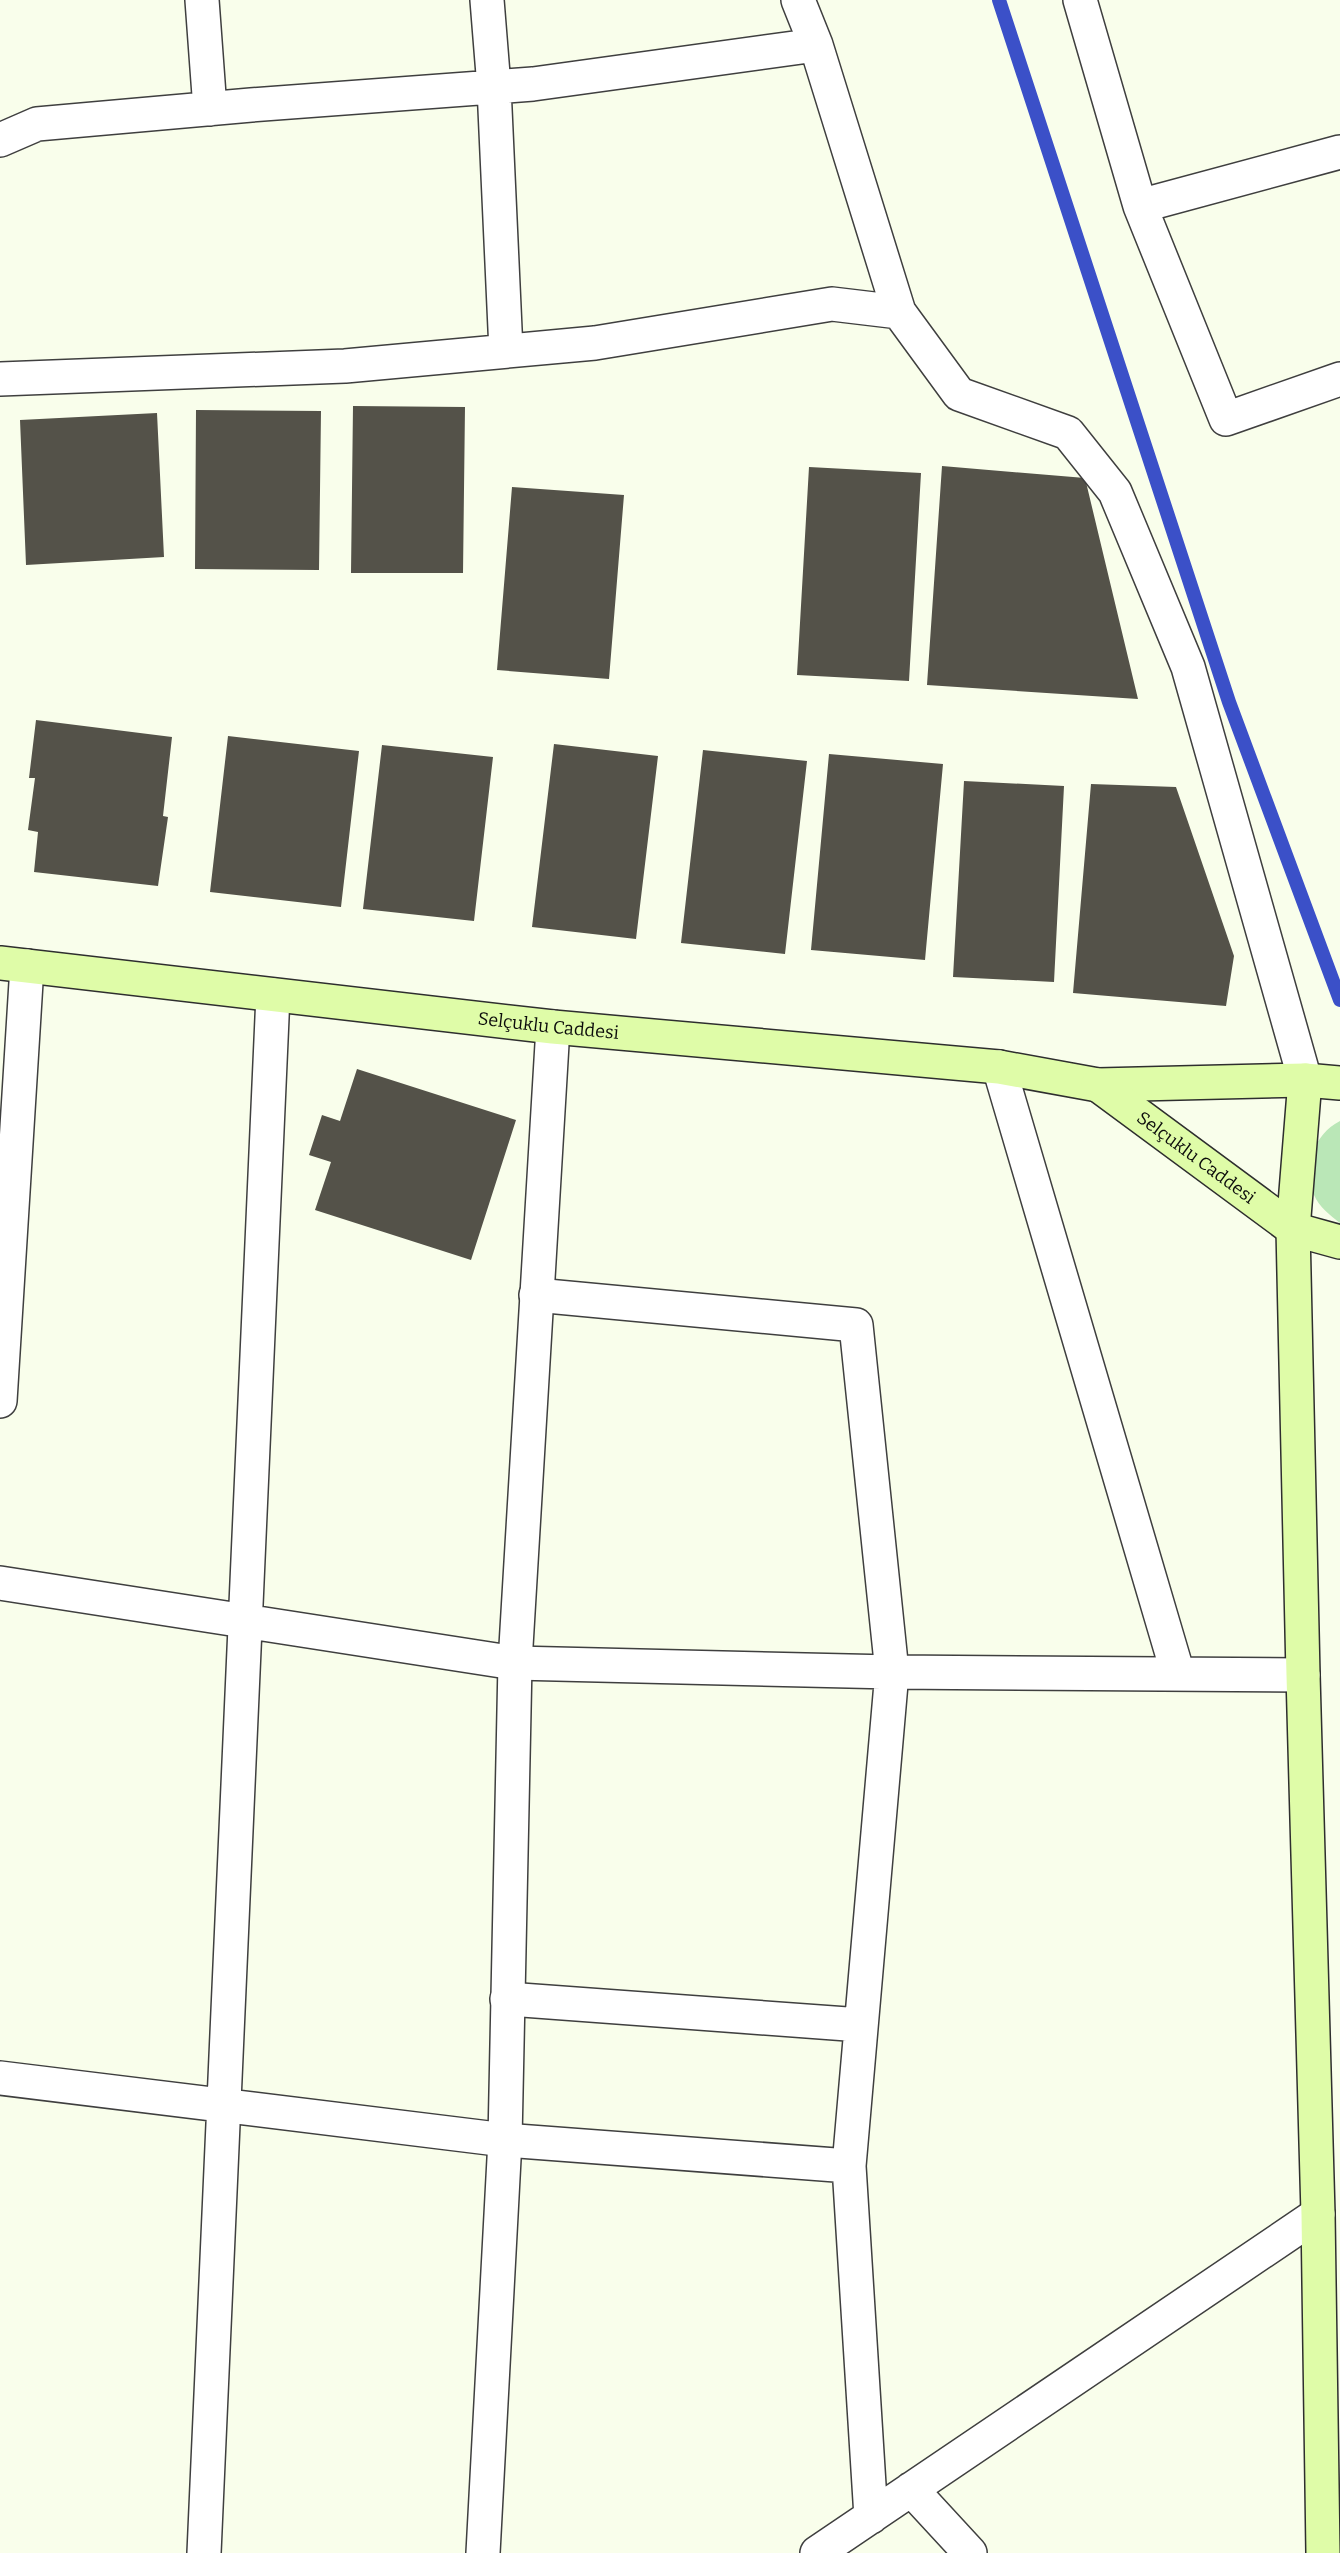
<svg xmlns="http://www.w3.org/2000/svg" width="1340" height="2553" font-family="Bitter,serif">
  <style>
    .green { fill: #bae7b7 }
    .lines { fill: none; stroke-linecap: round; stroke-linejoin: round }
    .stream { stroke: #3b50c8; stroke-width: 14 }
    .building { fill: #545249 }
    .minor-casing { stroke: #3f3f3f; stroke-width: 36 }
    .tertiary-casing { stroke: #3f3f3f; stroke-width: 36 }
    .secondary-casing { stroke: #2e2e2e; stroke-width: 36 }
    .minor { stroke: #fff; stroke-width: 33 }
    .tertiary { stroke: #fff; stroke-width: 33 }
    .secondary { stroke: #dffca8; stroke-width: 33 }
    .labels { text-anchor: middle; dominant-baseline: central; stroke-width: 6; stroke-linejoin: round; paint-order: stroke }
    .street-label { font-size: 18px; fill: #0c0c0c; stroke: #fff }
  </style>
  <rect width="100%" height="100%" fill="#f9feeb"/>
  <path class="green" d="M1340 1121V1223C1330 1215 1319 1207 1314 1195 1302 1168 1314 1134 1340 1121Z"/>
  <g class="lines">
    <path class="stream" d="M999 0 1229 702 1340 1000"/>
  </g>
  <path class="building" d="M353 406 465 407 463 573H351Z
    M196 410 321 411 319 570 195 569Z
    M157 413 164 557 26 565 20 420Z
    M942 466 1085 478 1138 699 927 685Z
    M809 467 921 473 909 681 797 675Z
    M512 487 624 495 609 679 497 670Z
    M36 720 172 737 163 816 168 817 158 886 34 872 38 832 28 830 35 778H29Z
    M228 736 359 751 341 907 210 892Z
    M554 744 658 756 636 939 532 927Z
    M382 745 493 757 474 921 363 909Z
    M703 750 807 761 785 954 681 943Z
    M829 754 943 764 925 960 811 950Z
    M964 781 1064 786 1054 982 953 977Z
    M1091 784 1176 787 1234 956 1226 1006 1073 993Z
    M357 1069 516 1120 471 1260 315 1210 331 1162 309 1155 322 1115 340 1121Z"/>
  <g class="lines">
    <g class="minor-casing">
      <path id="minor" d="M202 0 210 109
        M487 0 494 87 506 351
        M798 0 816 45 899 312
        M1080 0 1140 206 1226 419 1340 379
        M0 140 37 124 251 105 533 84 816 45
        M1140 206 1340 152
        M0 379 345 366 595 343 832 304 899 312 959 394 1068 433 1115 492 1188 667 1305 1080
        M999 1067 1178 1674
        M536 1295 856 1325 892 1672 849 2166 871 2517
        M0 1401 27 966
        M0 1583 515 1663 892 1672 1303 1675
        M507 1999 861 2025
        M0 2078 505 2140 849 2166
        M911 2489 970 2553
        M204 2553 273 995
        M817 2553 1318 2214"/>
    </g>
    <g class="tertiary-casing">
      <path id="tertiary" d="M483 2553 505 2140 515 1663 553 1027"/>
    </g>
    <g class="secondary-casing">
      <g id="secondary">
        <path id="s1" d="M0 963 553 1027 999 1067 1098 1085 1305 1080 1340 1083"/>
        <path d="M1305 1080 1293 1229 1303 1675 1318 2214 1323 2553"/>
        <path id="s2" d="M1098 1085 1293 1229 1340 1242"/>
      </g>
    </g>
    <use href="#minor" class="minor"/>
    <use href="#tertiary" class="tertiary"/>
    <use href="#secondary" class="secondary"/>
  </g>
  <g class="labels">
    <g class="street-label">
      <text stroke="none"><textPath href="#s1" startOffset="552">Selçuklu Caddesi</textPath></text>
      <text stroke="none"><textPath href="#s2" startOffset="122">Selçuklu Caddesi</textPath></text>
    </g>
  </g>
</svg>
